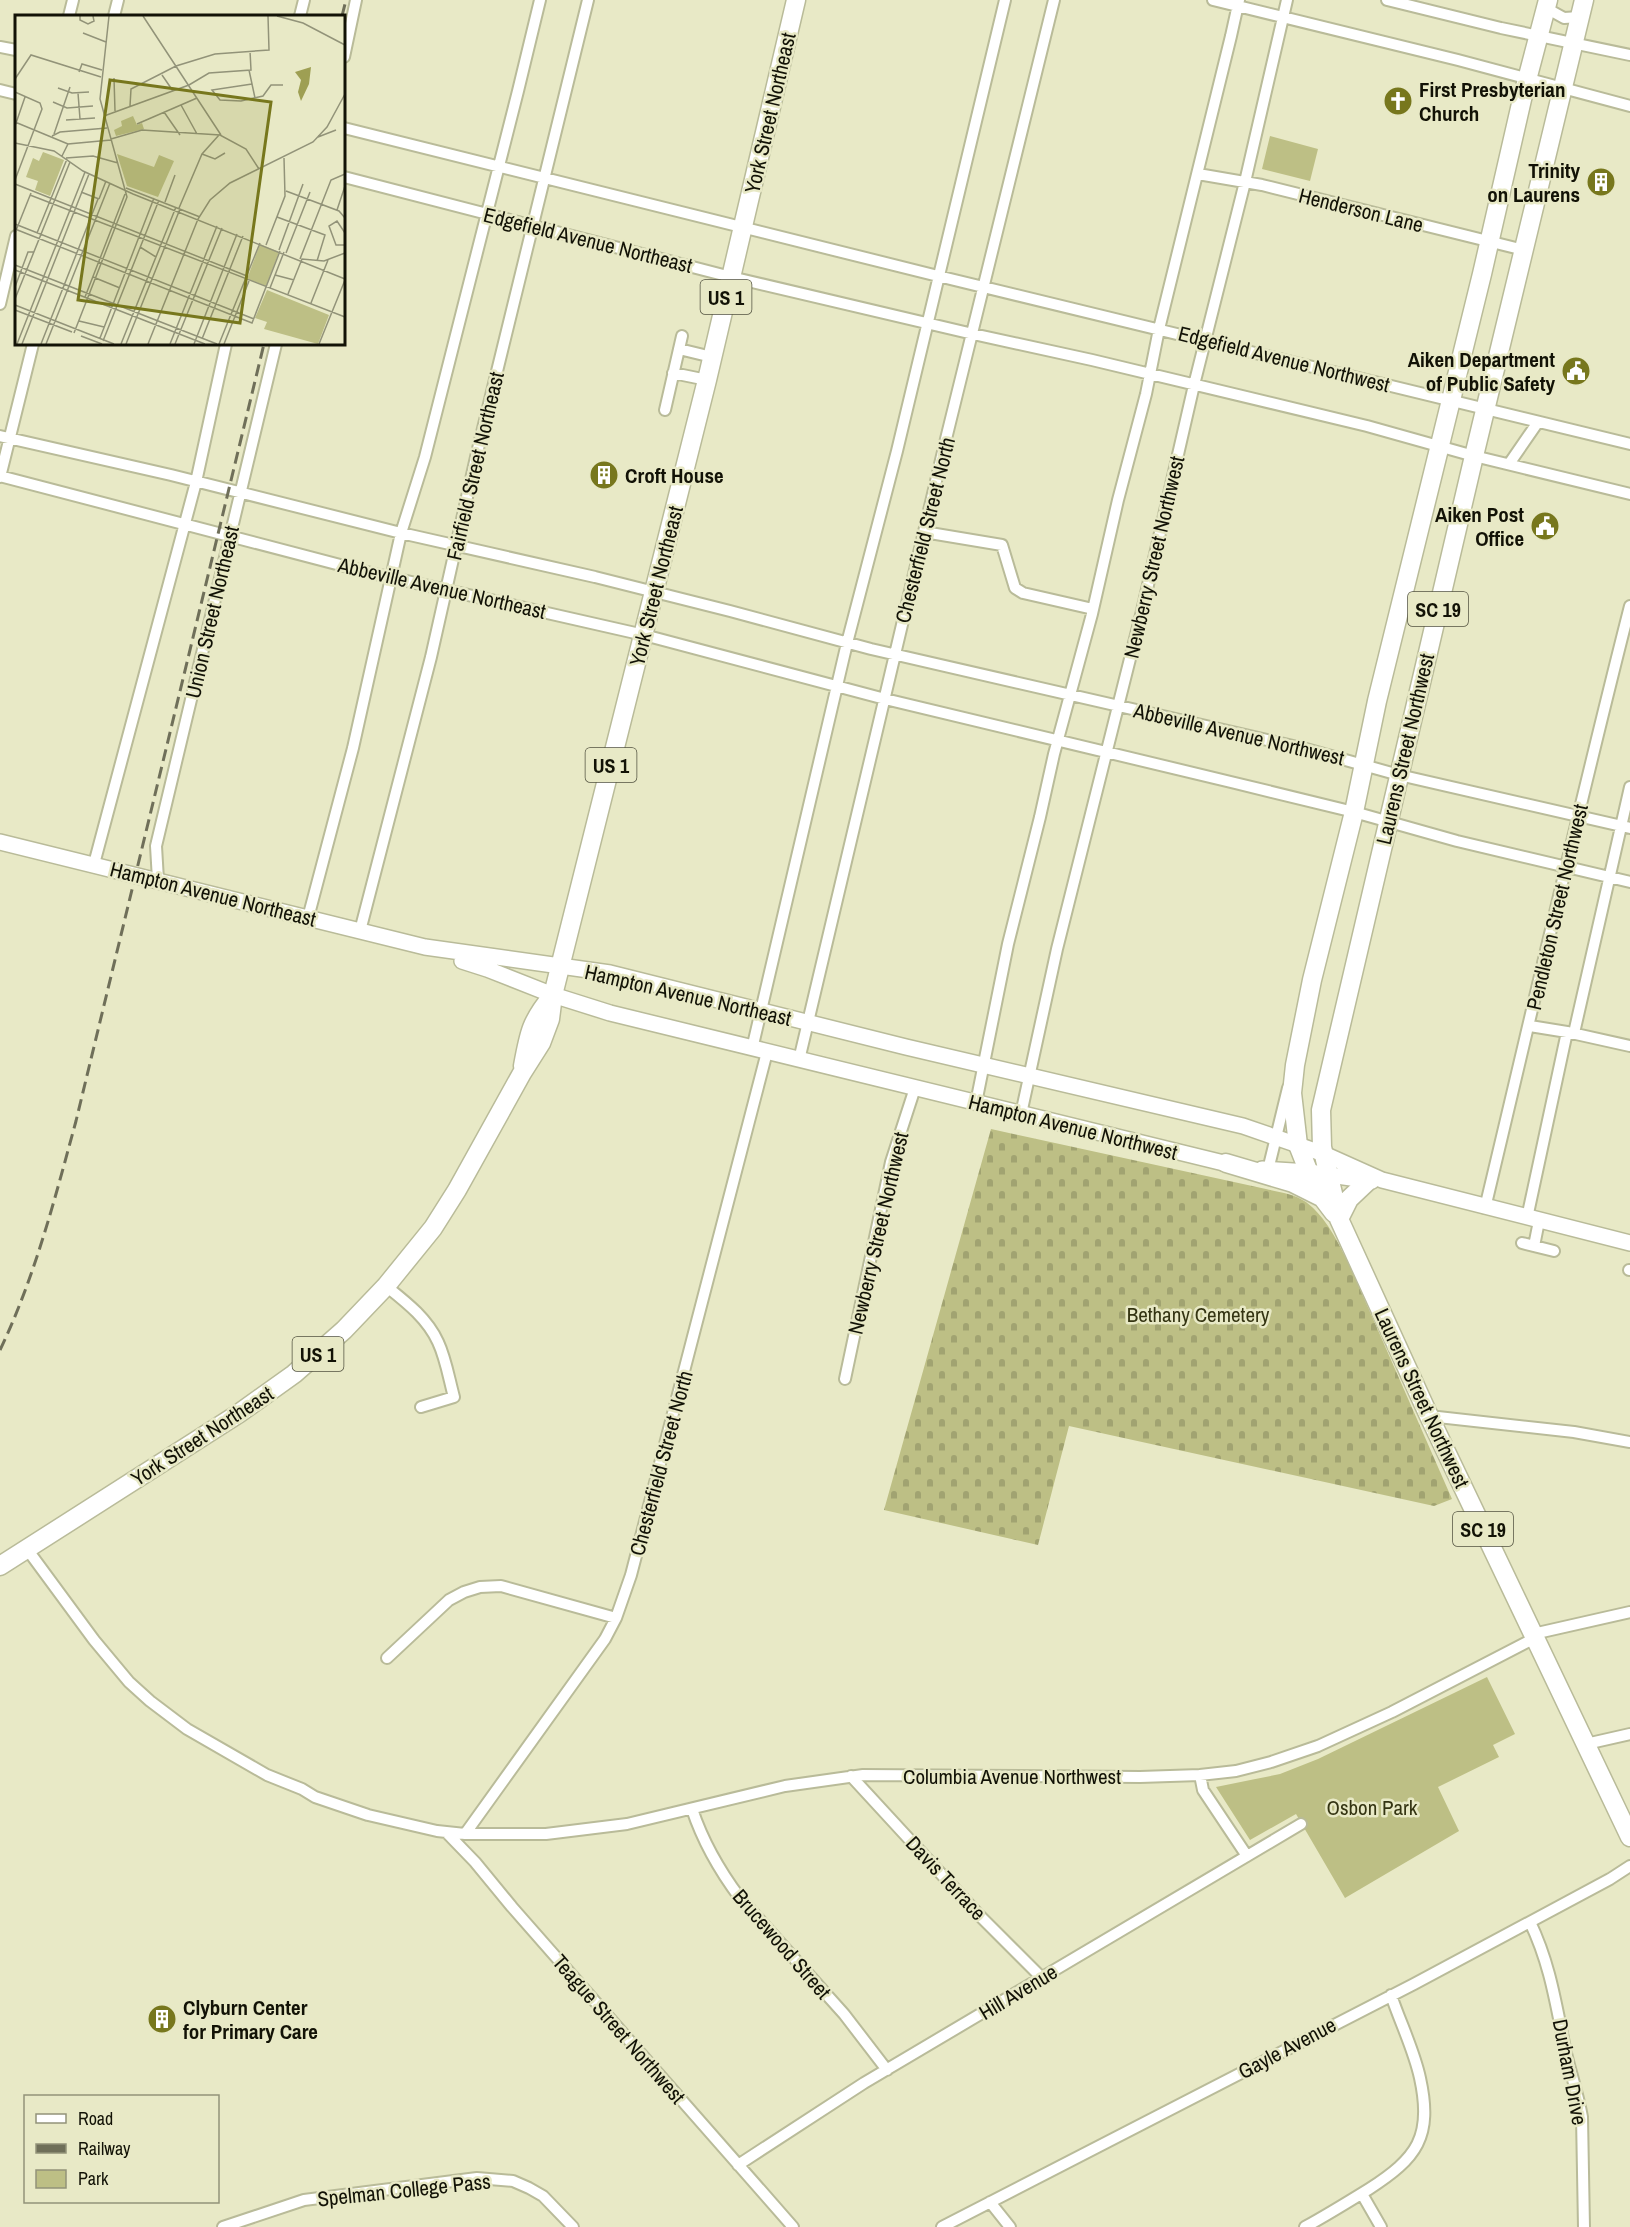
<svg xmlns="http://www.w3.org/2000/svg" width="1630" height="2227" font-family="'Archivo Narrow',sans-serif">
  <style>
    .cemetery { fill: url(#cemetery-stones) }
    .park { fill: #bdbf85 }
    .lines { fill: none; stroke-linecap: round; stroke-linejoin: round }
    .street-casing { stroke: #b9bb99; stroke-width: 14 }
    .secondary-casing { stroke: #b9bb99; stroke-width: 18 }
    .primary-casing { stroke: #b9bb99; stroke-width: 21 }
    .street { stroke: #fff; stroke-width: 10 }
    .secondary { stroke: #fff; stroke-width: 15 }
    .primary { stroke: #fff; stroke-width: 18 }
    .rail { stroke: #6f6f59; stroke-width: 3; stroke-dasharray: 12 6; stroke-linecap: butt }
    .labels { text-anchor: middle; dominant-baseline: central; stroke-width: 5; stroke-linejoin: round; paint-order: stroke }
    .shield { fill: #e8e9c6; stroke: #525240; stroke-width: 1.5 }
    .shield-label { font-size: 20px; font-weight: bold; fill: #121206 }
    .poi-label { font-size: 21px; font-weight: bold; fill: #121206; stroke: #e8e9c6; text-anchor: start }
    .street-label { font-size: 21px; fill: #121206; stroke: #e8e9c6 }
    .park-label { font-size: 21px; fill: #343412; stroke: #e8e9c6 }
    .inset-road { fill: none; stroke: #929379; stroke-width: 1.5 }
    .view { fill: #77771d; fill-opacity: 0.15; stroke: #77771d; stroke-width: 3 }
    .inset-edge { fill: none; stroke: #121206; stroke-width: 3 }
  </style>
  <defs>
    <pattern id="cemetery-stones" width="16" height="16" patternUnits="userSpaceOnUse" patternTransform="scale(1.5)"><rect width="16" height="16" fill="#bdbf85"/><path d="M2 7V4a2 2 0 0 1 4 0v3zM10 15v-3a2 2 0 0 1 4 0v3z" fill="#a1a371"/></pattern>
  </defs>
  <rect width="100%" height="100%" fill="#e8e9c6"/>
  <path class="cemetery" d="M991 1129 1266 1189C1279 1192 1295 1194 1306 1202 1326 1217 1338 1242 1349 1264L1452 1499 1434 1506 1069 1426 1038 1545 884 1510Z"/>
  <path class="park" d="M1270 136 1318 149 1310 181 1262 169Z
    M1487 1677 1515 1734 1493 1745 1499 1757 1438 1787 1459 1831 1345 1898 1296 1814 1250 1840 1216 1787 1280 1774 1318 1759Z"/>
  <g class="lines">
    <g class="street-casing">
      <path id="street" d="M1213 0 1458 60 1630 106
        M1387 0 1501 28 1630 55
        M1546 8 1564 18 1580 17
        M69 16 73 0
        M114 16 118 0
        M300 16 304 0
        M0 47 16 50
        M344 57 356 0
        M0 90 16 94
        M344 128 938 276 1630 444
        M1198 174 1262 185 1524 250
        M344 177 731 277 973 334 1092 360 1367 426 1474 456 1630 494
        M0 304 16 236
        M679 349 712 357
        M673 373 707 380
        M665 410 682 336
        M0 436 171 475 401 533 595 577 730 611 871 649 1306 749 1399 775 1630 828
        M1509 464 1538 422
        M0 476 367 572 644 635 885 699 1235 783 1354 812 1457 841 1630 882
        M0 477 33 344
        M924 532 1002 545 1015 588 1023 593 1093 609
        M94 864 196 482 226 344
        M158 880 156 846 276 344
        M308 918 353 748 401 533 425 457 518 91 540 0
        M360 931 431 657 476 457 588 0
        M1530 1026 1567 1032 1630 1046
        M1574 1033 1630 787
        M752 1049 847 643 897 451 1005 0
        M799 1060 945 443 1054 0
        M976 1103 1008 944 1040 817 1054 754 1092 614 1118 500 1146 394 1159 329 1231 36 1239 0
        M1021 1114 1057 949 1142 611 1194 385 1245 182 1287 0
        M1268 1170 1288 1088
        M1485 1208C1533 1007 1579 806 1630 606
        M1527 1218 1567 1032
        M1522 1243 1554 1251
        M1534 1246 1539 1221
        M1629 1270H1630
        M386 1286C406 1302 427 1318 438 1342 446 1359 449 1379 454 1397L421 1407
        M845 1379 891 1162 915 1088
        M1429 1416 1574 1432 1630 1442
        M27 1549 94 1640 129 1682 150 1701 187 1729 267 1775 302 1789 315 1797 368 1815 437 1831 465 1834H546L627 1824 785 1786 863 1775 1140 1777 1200 1775 1236 1771 1271 1762 1318 1746 1392 1712 1535 1638
        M1533 1634 1630 1612
        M387 1658 449 1600 464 1592 480 1587 501 1586 616 1618
        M1586 1744 1630 1734
        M1200 1775 1203 1790 1247 1856
        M851 1776 978 1914 1042 1978
        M692 1809C703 1842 719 1870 740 1898L844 2014 887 2070
        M446 1832 475 1862 512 1907 793 2227
        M465 1834 605 1639 616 1618 631 1575 767 1052
        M1530 1922C1551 1966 1556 2006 1566 2053 1571 2074 1578 2095 1582 2117L1584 2227
        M738 2165 864 2083 1301 1824
        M1362 2194 1381 2227
        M990 2202 1010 2227
        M223 2227 304 2200 477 2178 513 2181 529 2188 543 2196 573 2227
        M942 2227 1414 1984 1610 1879 1630 1866
        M1305 2227C1327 2215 1348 2202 1369 2189 1417 2158 1433 2137 1420 2078 1414 2050 1400 2022 1391 1995"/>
    </g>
    <g class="secondary-casing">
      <path id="secondary" d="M0 842 425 947 610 973 906 1047 1243 1126 1324 1154 1382 1180 1630 1243
        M462 961 487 969 553 995 610 1013 1236 1166
        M1262 1169 1309 1172 1372 1181"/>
    </g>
    <g class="primary-casing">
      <path id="primary" d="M1584 0 1474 456 1321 1110 1322 1147 1339 1219 1429 1416 1630 1837
        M523 1066C529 1033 531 1021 553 995
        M1226 1163 1293 1183 1323 1198
        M1334 1213 1315 1188 1298 1145 1292 1093 1295 1065 1312 980 1354 812 1377 701 1482 274 1523 95 1548 0
        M1339 1219 1349 1199 1367 1182
        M0 1566 238 1414 294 1374 344 1330 386 1286 433 1228 457 1190 522 1073 541 1043 550 1019 553 995 707 380 796 0"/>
    </g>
    <use href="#street" class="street"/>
    <use href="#secondary" class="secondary"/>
    <use href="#primary" class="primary"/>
    <path class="rail" d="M342 16 346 0
      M0 1350C35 1277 55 1198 76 1121L264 344"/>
  </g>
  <defs>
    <g id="church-disc" transform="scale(1.5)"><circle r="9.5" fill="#77771d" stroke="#e8e9c6"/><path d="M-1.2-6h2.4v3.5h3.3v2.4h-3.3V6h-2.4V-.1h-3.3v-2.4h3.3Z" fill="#fff"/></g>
    <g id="building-disc" transform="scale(1.5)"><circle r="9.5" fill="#77771d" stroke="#e8e9c6"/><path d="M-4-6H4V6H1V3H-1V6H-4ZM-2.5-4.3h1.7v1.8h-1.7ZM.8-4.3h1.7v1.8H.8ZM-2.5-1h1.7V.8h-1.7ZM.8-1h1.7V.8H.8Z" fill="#fff"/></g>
    <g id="civic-disc" transform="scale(1.5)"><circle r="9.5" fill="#77771d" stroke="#e8e9c6"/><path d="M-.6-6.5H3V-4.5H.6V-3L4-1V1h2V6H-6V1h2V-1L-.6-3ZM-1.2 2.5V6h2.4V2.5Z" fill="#fff"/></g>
  </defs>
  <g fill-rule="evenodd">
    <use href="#church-disc" x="1398" y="101"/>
    <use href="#building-disc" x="1601" y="182"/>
    <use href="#civic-disc" x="1576" y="371"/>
    <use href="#building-disc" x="604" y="475"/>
    <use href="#civic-disc" x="1545" y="526"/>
    <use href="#building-disc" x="162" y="2019"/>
  </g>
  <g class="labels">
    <g class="shield">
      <rect x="700.5" y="280" width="51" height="34" rx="4.5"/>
      <rect x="1408" y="592" width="60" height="34" rx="4.5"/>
      <rect x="585.5" y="748" width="51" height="34" rx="4.5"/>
      <rect x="292.5" y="1337" width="51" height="34" rx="4.5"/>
      <rect x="1453" y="1512" width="60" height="34" rx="4.5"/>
    </g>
    <g class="shield-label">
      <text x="726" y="297">US 1</text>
      <text x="1438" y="609">SC 19</text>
      <text x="611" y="765">US 1</text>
      <text x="318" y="1354">US 1</text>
      <text x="1483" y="1529">SC 19</text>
    </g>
    <g class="poi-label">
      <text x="1419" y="89">First Presbyterian<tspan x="1419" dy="24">Church</tspan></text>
      <text x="1580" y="170" text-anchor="end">Trinity<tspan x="1580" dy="24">on Laurens</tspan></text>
      <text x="1555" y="359" text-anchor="end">Aiken Department<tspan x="1555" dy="24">of Public Safety</tspan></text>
      <text x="625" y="475">Croft House</text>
      <text x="1524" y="514" text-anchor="end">Aiken Post<tspan x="1524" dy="24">Office</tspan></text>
      <text x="183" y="2007">Clyburn Center<tspan x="183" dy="24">for Primary Care</tspan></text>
    </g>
    <g class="street-label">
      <text transform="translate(770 113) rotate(-77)">York Street Northeast</text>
      <text transform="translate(1361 210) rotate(14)">Henderson Lane</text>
      <text transform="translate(588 240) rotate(14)">Edgefield Avenue Northeast</text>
      <text transform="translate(1284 359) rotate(14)">Edgefield Avenue Northwest</text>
      <text transform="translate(475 466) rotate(-77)">Fairfield Street Northeast</text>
      <text transform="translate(925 530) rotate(-76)">Chesterfield Street North</text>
      <text transform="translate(1154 557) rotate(-77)">Newberry Street Northwest</text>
      <text transform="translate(656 586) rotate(-76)">York Street Northeast</text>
      <text transform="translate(442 588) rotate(13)">Abbeville Avenue Northeast</text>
      <text transform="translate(212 612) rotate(-77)">Union Street Northeast</text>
      <text transform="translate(1239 734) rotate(13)">Abbeville Avenue Northwest</text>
      <text transform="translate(1405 749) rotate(-77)">Laurens Street Northwest</text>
      <text transform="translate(213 894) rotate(14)">Hampton Avenue Northeast</text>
      <text transform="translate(1557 907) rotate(-77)">Pendleton Street Northwest</text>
      <text transform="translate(688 995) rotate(13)">Hampton Avenue Northeast</text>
      <text transform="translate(1073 1127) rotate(14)">Hampton Avenue Northwest</text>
      <text transform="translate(878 1233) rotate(-77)">Newberry Street Northwest</text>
      <text transform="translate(1422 1398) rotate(65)">Laurens Street Northwest</text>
      <text transform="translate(202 1436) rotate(-33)">York Street Northeast</text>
      <text transform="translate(661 1463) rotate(-75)">Chesterfield Street North</text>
      <text x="1012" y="1776">Columbia Avenue Northwest</text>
      <text transform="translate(946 1878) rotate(47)">Davis Terrace</text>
      <text transform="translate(782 1944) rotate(49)">Brucewood Street</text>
      <text transform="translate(1018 1992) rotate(-31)">Hill Avenue</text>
      <text transform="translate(619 2029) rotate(49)">Teague Street Northwest</text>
      <text transform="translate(1287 2048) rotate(-28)">Gayle Avenue</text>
      <text transform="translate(1570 2072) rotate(79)">Durham Drive</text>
      <text transform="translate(404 2190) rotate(-6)">Spelman College Pass</text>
    </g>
    <g class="park-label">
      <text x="1198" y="1314">Bethany Cemetery</text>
      <text x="1372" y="1807">Osbon Park</text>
    </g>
  </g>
  <g transform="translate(15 15)">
    <rect width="330" height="330" fill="#e8e9c6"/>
    <path d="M28 137 49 145 35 181 20 175 23 166 11 162 18 143 24 146ZM102 139 139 152 144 140 159 146 143 182 112 171Z" fill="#bdbf85"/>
    <path d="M118 101 122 110 127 108 129 114 101 121 99 115 107 111 106 106ZM245 229 264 237 251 271 232 264ZM252 275 314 300 303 329 249 314 252 307 240 303Z" fill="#bdbf85"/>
    <path d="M296 52 294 69 286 86 283 77 286 65 280 57Z" fill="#9e9f53"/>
    <path class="inset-road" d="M65 1V5L73 9 79 6 78 1M128 1 206 120M262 1 288 8 330 30M68 18 91 27M234 55 240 83M64 57 67 49 87 55M147 60 158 76M99 63 100 96M0 64 16 40 86 62M237 69 197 75 205 85 226 86 248 81 256 70H268M43 73 57 78 74 77M0 77 25 88 27 94 0 165M63 78 65 104M38 87 52 93 78 91M166 90 182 119M115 91 116 74 161 51 200 39 254 35 253 1M149 97 165 120M89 101 174 70 194 58 236 55 235 36M51 105 80 103M0 107 53 129M122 109 182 83M0 111 10 82M39 119 55 72M37 121 45 117 92 113M303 122 321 115M96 124 127 115 205 120 231 134 244 154M0 128 39 136 68 156 118 179 330 264M187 139 200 144 210 138M47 141 53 129 96 125M51 143 78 141 103 148M0 169 232 261M111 173 185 202M271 176 324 196 330 203M66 177 84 184M15 180 330 302M84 184 91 166M150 187 160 160M164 193 187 139 204 120M322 195 330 171M262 202 310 220 302 246M0 209 239 304M0 214 237 308 265 236M0 218 16 178M22 218 52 144M330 218 322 206 314 211 321 230H330M251 230 270 181 269 143M125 232 141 242M264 235 288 169M271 238 295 177M285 244 316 165 330 159M0 250 202 329M0 255 190 329M260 260 279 265M78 262 105 273M0 272 13 237H19M255 273 269 237M273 279 287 244 309 246 330 238M70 282 110 179M0 284 55 147M296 288 313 245M0 290 99 329M0 295 57 317M64 306 89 312M59 318 112 182 85 84 94 1M66 321 87 329M85 323 139 183M187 324 228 221M88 326 144 185M2 329 70 157M7 329 74 159M26 329 83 184M31 329 95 168M106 329 161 192M111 329 165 194M133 329 183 204 195 185 215 168 298 127 312 112 330 79M155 329 202 211M160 329 207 213M179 329 222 219M204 329 245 228M209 329 234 266M304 329 330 265"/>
    <path class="view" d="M95 65 256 87 225 308 63 285Z"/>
    <rect width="330" height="330" class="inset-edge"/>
  </g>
  <rect x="24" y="2095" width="195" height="108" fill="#e8e9c6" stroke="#929379" stroke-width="1.5"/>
  <rect x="36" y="2114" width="30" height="9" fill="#ffffff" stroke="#929379" stroke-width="1.5"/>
  <text x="78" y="2125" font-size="18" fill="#121206">Road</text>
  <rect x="36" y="2144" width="30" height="9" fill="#6f6f59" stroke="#929379" stroke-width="1.5"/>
  <text x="78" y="2155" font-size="18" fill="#121206">Railway</text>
  <rect x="36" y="2170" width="30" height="18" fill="#bdbf85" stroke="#929379" stroke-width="1.5"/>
  <text x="78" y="2185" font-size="18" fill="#121206">Park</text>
</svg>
